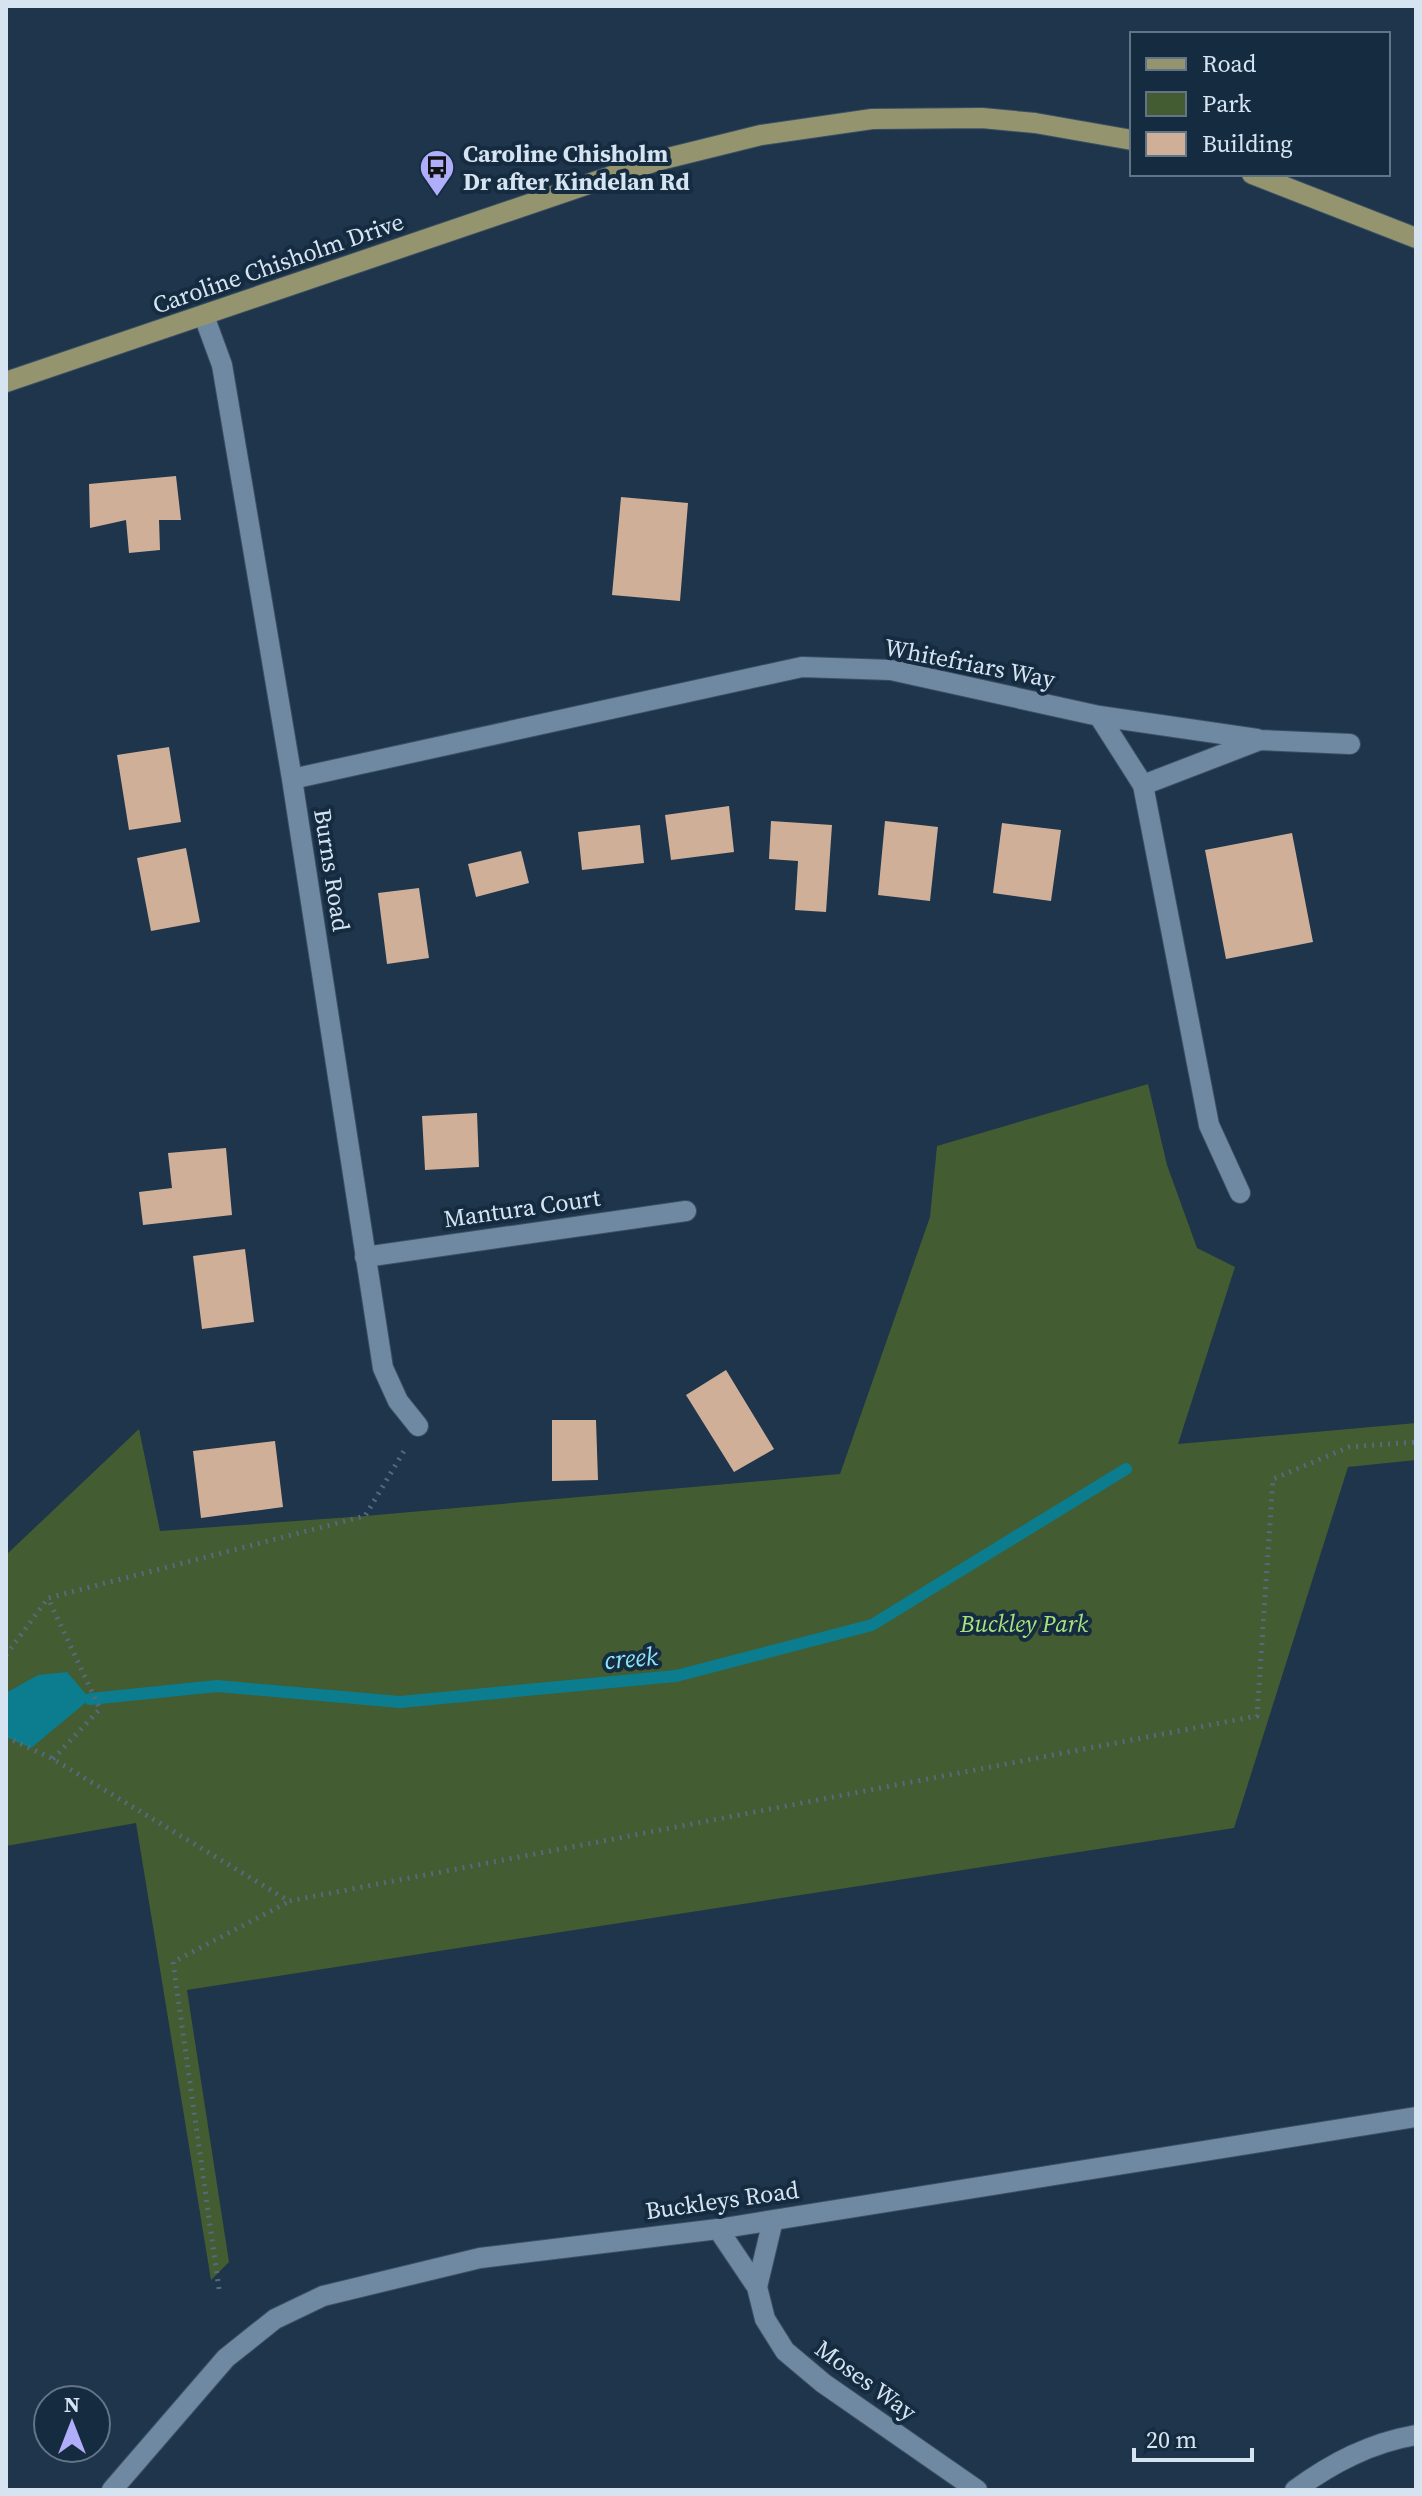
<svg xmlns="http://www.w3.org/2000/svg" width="1422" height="2496" font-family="'Source Serif 4',serif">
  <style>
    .green { fill: #435c31 }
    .water { fill: #0b7d8e }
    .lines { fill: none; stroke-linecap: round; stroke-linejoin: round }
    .stream { stroke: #0b7d8e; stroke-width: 12 }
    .building { fill: #d0af99 }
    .minor-casing { stroke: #3c5063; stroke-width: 22 }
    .major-casing { stroke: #3c5063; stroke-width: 22 }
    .path { stroke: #566a7e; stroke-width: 5; stroke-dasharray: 2 6; stroke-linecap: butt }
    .minor { stroke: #6f89a3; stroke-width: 20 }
    .major { stroke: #94946e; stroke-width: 20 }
    .labels { text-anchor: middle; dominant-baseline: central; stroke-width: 8; stroke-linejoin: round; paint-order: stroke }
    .poi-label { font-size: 24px; font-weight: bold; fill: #d6e4f2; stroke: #142b40; text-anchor: start }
    .street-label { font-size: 24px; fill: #d6e4f2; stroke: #142b40 }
    .park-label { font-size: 24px; font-style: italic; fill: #a9e37d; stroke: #142b40 }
    .water-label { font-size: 26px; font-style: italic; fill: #91e8fa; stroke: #142b40 }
  </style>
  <rect width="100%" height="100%" fill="#1e354b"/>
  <path class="green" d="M1148 1084 1167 1165 1197 1248 1235 1267 1178 1444 1416 1423V1460L1348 1467 1234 1828 187 1990 229 2262 211 2280 136 1823 6 1846V1555L139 1429 160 1531 365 1516 840 1474 930 1217 937 1146Z"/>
  <path class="water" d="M67 1672 90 1699 31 1748 6 1737V1693L38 1675Z"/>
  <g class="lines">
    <path class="stream" d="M90 1699 217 1686 400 1702 676 1676 872 1625 1126 1469"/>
  </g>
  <path class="building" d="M176 476 181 520H159L160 550 129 553 126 520 90 528 89 484Z
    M621 497 688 503 680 601 612 595Z
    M169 747 181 822 129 830 117 755Z
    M729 806 734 852 671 860 665 815Z
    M771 821 832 825 826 912 795 910 798 861 769 859Z
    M885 821 938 827 930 901 878 895Z
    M1002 823 1061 830 1051 901 993 893Z
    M640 825 644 863 582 870 578 832Z
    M1292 833 1313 942 1226 959 1205 850Z
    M186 848 200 922 151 931 137 858Z
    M521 851 529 883 476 897 468 864Z
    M419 888 429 958 387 964 378 893Z
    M477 1113 479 1167 425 1170 422 1116Z
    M226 1148 232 1215 143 1225 139 1192 172 1188 168 1153Z
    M245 1249 254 1322 202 1329 193 1256Z
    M726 1370 774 1449 734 1472 686 1395Z
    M552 1420H596L598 1480 552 1481Z
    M275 1441 283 1507 201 1518 193 1451Z"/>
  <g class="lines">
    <g class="minor-casing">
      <path id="minor" d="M204 316 222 365 292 779 383 1368 398 1401 418 1426
        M1099 716 1257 739
        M292 779 802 667 891 670 1099 716 1143 785 1209 1125 1240 1193
        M1143 785 1260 740 1350 744
        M365 1257 686 1211
        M718 2229 757 2287 765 2319 785 2351 823 2383 977 2490
        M757 2287 773 2220
        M112 2490 226 2358 275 2319 323 2296 480 2258 718 2229 1416 2117
        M1295 2490C1332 2463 1370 2443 1416 2435"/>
    </g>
    <g class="major-casing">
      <path id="major" d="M1252 174 1416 238
        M6 382 656 161 761 135 872 119 982 118 1035 123 1132 140"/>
    </g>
    <path class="path" d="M6 1655 48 1598
      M6 1737 53 1759 289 1901 1257 1716 1273 1479 1349 1447 1416 1442
      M53 1759 100 1709 48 1598 365 1516 404 1451
      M219 2289 173 1962 288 1902"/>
    <use href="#minor" class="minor"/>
    <use href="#major" class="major"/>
  </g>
  <defs>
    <g id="bus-pin" transform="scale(1.8)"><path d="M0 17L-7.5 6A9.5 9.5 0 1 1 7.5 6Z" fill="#b0aefa" stroke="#142b40"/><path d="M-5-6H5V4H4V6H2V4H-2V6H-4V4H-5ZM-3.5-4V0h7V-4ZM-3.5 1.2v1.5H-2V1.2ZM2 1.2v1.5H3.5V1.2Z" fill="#111"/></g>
  </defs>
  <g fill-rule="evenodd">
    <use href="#bus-pin" x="437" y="167"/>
  </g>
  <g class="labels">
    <g class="poi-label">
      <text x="463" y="153">Caroline Chisholm<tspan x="463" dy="28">Dr after Kindelan Rd</tspan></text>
    </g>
    <g class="street-label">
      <text transform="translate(278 263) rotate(-19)">Caroline Chisholm Drive</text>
      <text transform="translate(970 663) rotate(11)">Whitefriars Way</text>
      <text transform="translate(332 870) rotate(81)">Burns Road</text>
      <text transform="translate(522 1208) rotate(-8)">Mantura Court</text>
      <text transform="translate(722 2200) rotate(-8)">Buckleys Road</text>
      <text transform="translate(866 2380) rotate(36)">Moses Way</text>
    </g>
    <g class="park-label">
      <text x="1024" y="1623">Buckley Park</text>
    </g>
    <g class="water-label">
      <text transform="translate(631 1658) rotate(-5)">creek</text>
    </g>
  </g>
  <rect width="1422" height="2496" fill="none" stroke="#d6e4f2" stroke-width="16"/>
  <rect x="1130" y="32" width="260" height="144" fill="#142b40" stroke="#627587" stroke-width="2"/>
  <rect x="1146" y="58" width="40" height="12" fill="#94946e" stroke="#627587" stroke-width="2"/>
  <text x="1202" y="72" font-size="24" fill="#d6e4f2">Road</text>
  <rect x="1146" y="92" width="40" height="24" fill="#435c31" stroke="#627587" stroke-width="2"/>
  <text x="1202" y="112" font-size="24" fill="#d6e4f2">Park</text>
  <rect x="1146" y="132" width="40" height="24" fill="#d0af99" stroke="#627587" stroke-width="2"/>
  <text x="1202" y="152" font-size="24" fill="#d6e4f2">Building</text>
  <g transform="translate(72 2424)"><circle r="38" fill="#142b40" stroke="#627587" stroke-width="2"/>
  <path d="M0-6L14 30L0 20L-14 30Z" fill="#b0aefa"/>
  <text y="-12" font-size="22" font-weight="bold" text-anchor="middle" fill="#d6e4f2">N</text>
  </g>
  <path d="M1134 2448v12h118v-12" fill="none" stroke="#d6e4f2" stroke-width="4"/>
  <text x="1146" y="2448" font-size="24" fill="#d6e4f2" stroke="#142b40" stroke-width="6" paint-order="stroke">20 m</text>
</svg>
